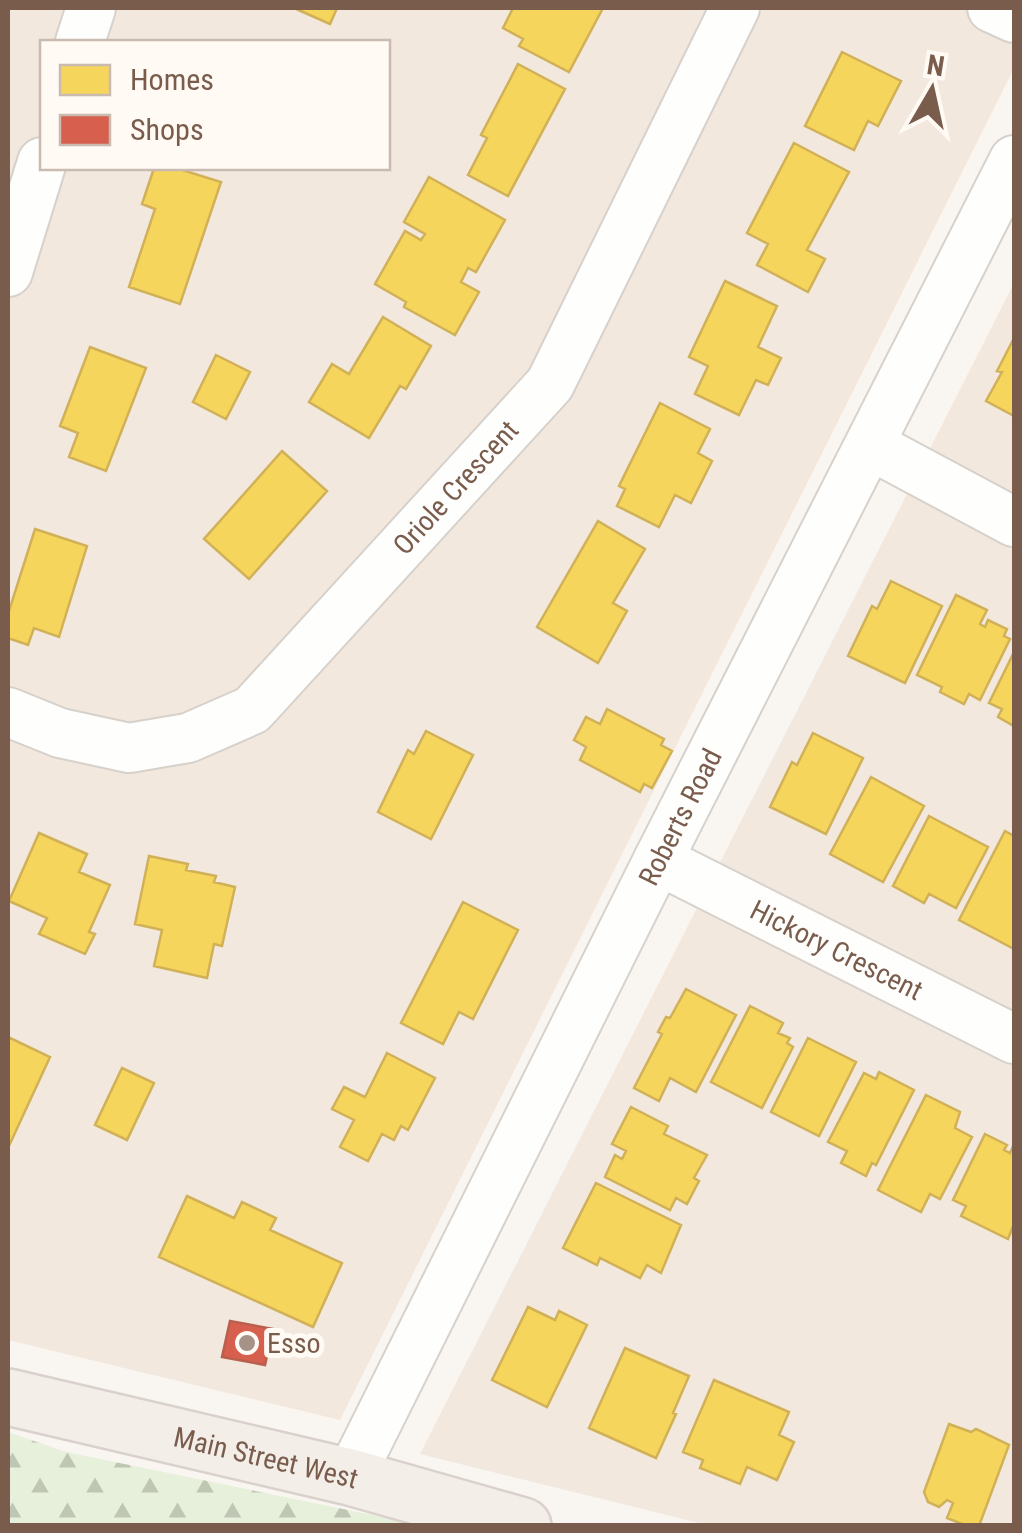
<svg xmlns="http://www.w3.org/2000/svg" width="1022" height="1533" font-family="'Roboto Condensed',sans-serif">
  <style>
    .residential { fill: #f2e8de; fill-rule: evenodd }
    .forest { fill: url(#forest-firs) }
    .homes { fill: #f6d55c; stroke: #d1b158; stroke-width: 2.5 }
    .shops { fill: #d6604d; stroke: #ba5f4d; stroke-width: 2.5 }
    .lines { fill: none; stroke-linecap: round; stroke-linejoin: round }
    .minor-casing { stroke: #d7d1cb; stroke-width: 52 }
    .major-casing { stroke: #dad1cc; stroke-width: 60 }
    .minor { stroke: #fefefd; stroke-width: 48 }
    .major { stroke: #f3eee8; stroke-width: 55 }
    .poi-dot { fill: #a69286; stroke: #fffaf3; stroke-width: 4 }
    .labels { text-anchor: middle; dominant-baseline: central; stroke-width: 10; stroke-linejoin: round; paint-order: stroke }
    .street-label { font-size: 28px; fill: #7a5c4d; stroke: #fffaf3 }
    .poi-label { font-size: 28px; fill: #7a5c4d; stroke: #fffaf3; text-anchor: start }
  </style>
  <defs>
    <pattern id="forest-firs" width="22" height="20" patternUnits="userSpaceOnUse" patternTransform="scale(2.5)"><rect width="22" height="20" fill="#e7f0db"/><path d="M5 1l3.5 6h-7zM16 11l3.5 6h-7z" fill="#c0c6b4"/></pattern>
  </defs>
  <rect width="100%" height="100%" fill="#f9f5f0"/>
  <path class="residential" d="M8 8H1014V68L340 1420 8 1340ZM42 42H388V168H42Z
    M1014 283V1525H707L420 1454Z"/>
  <path class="forest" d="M8 1432 66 1452 421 1525 8 1526Z"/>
  <path class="homes" d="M294 8H337L330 24Z
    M513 8H603L569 72 519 46 523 39 503 28Z
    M842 52 901 81 878 126 868 121 854 150 805 126Z
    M518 64 565 89 508 196 468 175 487 138 481 135Z
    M794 143 849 172 807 250 825 259 808 292 757 265 768 244 747 233Z
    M154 168H176L221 182 180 304 129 287 155 209 142 204Z
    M429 177 505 220 476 272 468 268 461 282 479 292 455 335 404 307 406 302 375 284 405 231 421 240 425 234 404 222Z
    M725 281 777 306 758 347 781 358 768 385 756 380 739 415 695 394 708 366 689 357Z
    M383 317 431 346 406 389 400 386 369 438 309 402 332 364 349 374Z
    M1014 338V416L986 401 1002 372 997 371Z
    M90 347 146 368 106 471 69 457 78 433 60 426Z
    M216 355 250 372 226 419 193 402Z
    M660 403 710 429 698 453 712 461 691 503 675 495 659 527 617 506 625 489 619 486Z
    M282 451 327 491 249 579 204 539Z
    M598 521 645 549 613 603 627 611 598 663 537 627Z
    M35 529 87 546 59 637 34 628 28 645 8 638V614Z
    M891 581 942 606 905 683 848 656 872 606 877 609Z
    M956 595 987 610 980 624 985 627 988 620 1007 629 1004 636 1010 639 980 700 969 694 964 704 940 692 942 687 917 675Z
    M1014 652V726L998 717 1002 709 989 703Z
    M607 709 664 739 661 745 672 751 652 788 644 784 640 792 580 760 586 747 574 740 586 717 600 724Z
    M426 731 473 755 431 839 378 812 408 750 414 754Z
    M813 733 863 758 826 834 770 807 792 762 797 765Z
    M871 777 924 806 883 882 830 854Z
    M929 816 988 847 956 908 929 894 924 903 893 886Z
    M1005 831 1014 836V949L959 920Z
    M39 833 87 854 79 872 110 885 89 932 95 934 85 954 39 934 47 918 9 901Z
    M149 856 188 864 186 870 216 876 214 882 235 887 222 946 214 944 207 978 154 966 162 930 135 924Z
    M463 902 518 930 473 1019 459 1012 443 1044 401 1023Z
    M686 989 736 1015 696 1092 670 1078 659 1101 634 1088 662 1034 658 1032 666 1017 670 1018Z
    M750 1006 783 1023 778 1033 790 1038 787 1043 793 1047 762 1108 711 1082Z
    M8 1037 50 1057 8 1148Z
    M808 1038 856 1062 819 1136 771 1112Z
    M387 1053 435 1078 408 1130 401 1126 394 1140 382 1134 368 1161 340 1147 354 1120 332 1109 344 1087 365 1097Z
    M122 1068 154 1083 127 1140 95 1125Z
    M879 1072 914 1090 876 1165 872 1163 866 1176 841 1163 847 1151 828 1142 864 1073 876 1079Z
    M926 1095 960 1112 955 1128 972 1137 940 1199 930 1194 921 1212 878 1190Z
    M631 1107 668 1126 664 1134 707 1155 694 1178 699 1181 687 1204 676 1198 670 1210 605 1177 615 1155 622 1159 626 1151 612 1144Z
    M985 1134 1007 1145 1004 1150 1010 1153 1014 1144V1224L1008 1239 961 1216 966 1206 953 1200Z
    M596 1183 681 1225 661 1273 647 1265 640 1278 600 1258 597 1265 563 1248Z
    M187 1196 234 1218 242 1202 276 1218 270 1230 342 1263 313 1327 159 1257Z
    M528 1307 555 1320 559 1311 587 1325 547 1407 492 1380Z
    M625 1348 689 1376 673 1413 676 1414 656 1458 589 1428Z
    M714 1380 789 1412 779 1435 794 1442 777 1480 747 1467 740 1484 700 1468 703 1460 683 1452Z
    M949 1424 971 1432 976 1429 1009 1445 979 1526H967L947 1518 953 1503 947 1500 939 1507 928 1502 924 1492Z"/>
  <path class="shops" d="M230 1321 273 1329 265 1365 222 1357Z"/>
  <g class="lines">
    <g class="minor-casing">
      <g id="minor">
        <path d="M992 8 1014 18"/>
        <path d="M80 42 91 8"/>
        <path d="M8 272 42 162"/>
        <path d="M870 445 1014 522"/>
        <path id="s1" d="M8 712 60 733 129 748 188 738 252 710 550 384 735 8"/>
        <path id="s2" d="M658 860 1014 1039"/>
        <path id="s3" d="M350 1477 658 860 1014 160"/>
      </g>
    </g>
    <g class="major-casing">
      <g id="major">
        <path id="s4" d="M8 1397 350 1477 523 1526"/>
      </g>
    </g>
    <use href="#minor" class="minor"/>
    <use href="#major" class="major"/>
  </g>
  <circle class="poi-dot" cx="247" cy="1343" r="10"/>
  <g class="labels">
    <g class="street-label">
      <text stroke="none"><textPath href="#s1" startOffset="558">Oriole Crescent</textPath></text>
      <text stroke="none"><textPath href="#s3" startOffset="738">Roberts Road</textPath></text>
      <text stroke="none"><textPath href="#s2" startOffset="200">Hickory Crescent</textPath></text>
      <text stroke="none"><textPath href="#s4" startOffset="265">Main Street West</textPath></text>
    </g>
    <g class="poi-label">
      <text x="267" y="1343">Esso</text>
    </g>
  </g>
  <rect width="1022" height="1533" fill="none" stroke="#7a5c4d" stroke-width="20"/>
  <rect x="40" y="40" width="350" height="130" fill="#fffaf3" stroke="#cabbb1" stroke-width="2.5"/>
  <rect x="60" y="65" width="50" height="30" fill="#f6d55c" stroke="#cabbb1" stroke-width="2.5"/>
  <text x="130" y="90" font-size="30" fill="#7a5c4d">Homes</text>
  <rect x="60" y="115" width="50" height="30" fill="#d6604d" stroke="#cabbb1" stroke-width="2.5"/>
  <text x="130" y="140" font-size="30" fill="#7a5c4d">Shops</text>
  <g transform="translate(932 90) rotate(9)" stroke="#fffaf3" stroke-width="8" paint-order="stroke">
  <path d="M0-8L18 38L0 25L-18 38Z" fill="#7a5c4d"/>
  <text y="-15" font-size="28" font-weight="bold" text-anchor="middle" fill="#7a5c4d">N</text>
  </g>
</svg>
